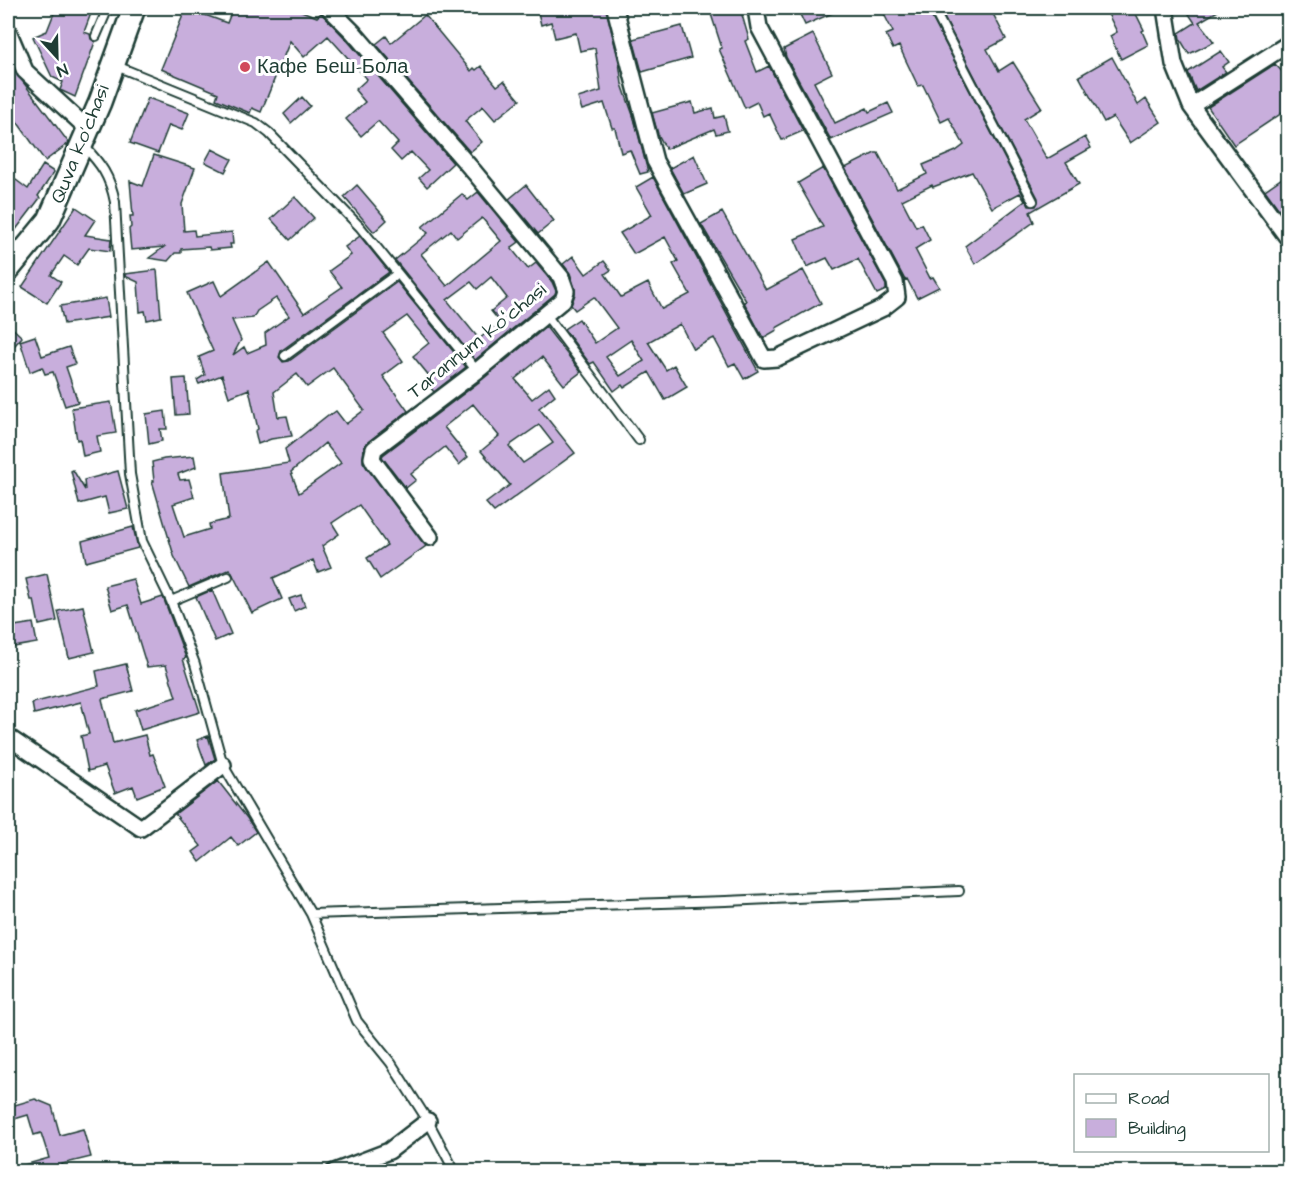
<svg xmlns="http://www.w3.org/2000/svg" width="1296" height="1179" font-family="'Architects Daughter',sans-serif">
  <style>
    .building { fill: #c8aedc; stroke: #1f3d34; stroke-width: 1.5; fill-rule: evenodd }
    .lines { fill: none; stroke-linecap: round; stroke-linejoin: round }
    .lane-casing { stroke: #1f3d34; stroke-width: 12 }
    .street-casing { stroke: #1f3d34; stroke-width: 20 }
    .secondary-casing { stroke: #1f3d34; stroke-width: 26 }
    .lane { stroke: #fff; stroke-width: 8 }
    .street { stroke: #fff; stroke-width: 15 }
    .secondary { stroke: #fff; stroke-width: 21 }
    .poi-dot { fill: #d1495b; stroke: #fff; stroke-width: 2 }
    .labels { text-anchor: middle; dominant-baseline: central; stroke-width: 6; stroke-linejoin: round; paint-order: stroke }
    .poi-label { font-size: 20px; fill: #1f3d34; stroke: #fff; text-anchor: start }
    .street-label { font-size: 20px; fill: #1f3d34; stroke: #fff }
  </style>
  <rect width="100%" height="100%" fill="#fff"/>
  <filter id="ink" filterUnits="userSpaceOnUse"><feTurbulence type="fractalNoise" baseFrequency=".0167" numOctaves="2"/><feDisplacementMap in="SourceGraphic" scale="12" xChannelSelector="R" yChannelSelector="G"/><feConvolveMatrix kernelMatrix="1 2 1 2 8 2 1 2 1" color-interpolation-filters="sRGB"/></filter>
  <g filter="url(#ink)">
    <path class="building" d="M56 8H93L84 32 90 34 91 39 95 42 75 97 60 90 63 82 52 77 33 37 47 31Z
      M186 8 227 23 233 8H294L317 17 321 13 346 39 453 163 427 187 419 178 428 170 411 152 401 161 391 150 398 143 378 121 361 136 346 119 365 102 355 90 367 79 328 36 304 57 290 41 261 112 252 108 250 113 216 99 218 93 161 69Z
      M537 8H606L619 62 622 84 634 118 648 172 640 174 630 150 621 153 615 128H612L604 103 582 110 578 98 601 91 595 48 580 51 576 33 555 38 551 22 541 25Z
      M709 8H740L749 39 745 41 757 72 769 66 803 131 782 140 769 113 763 116 757 102 745 108 719 49 722 48Z
      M797 8H844L805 25Z
      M881 8H927L1029 206H1036L1038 198 939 8H990L1006 39 987 49 999 71 1013 62 1042 108 1024 119 1047 159 1085 137 1091 148 1066 162 1079 184 1030 212 1034 222 975 264 965 246 1025 201 1020 193 992 208 972 172 933 187 932 185 902 200 916 227 922 224 930 240 915 249 930 278 933 277 939 287 917 298 907 279 905 280 845 168 875 153H878L897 189 927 174 923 165 956 151 964 145 949 118 941 122 923 85 918 86 899 46 893 49 886 35 893 32Z
      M1105 8H1133L1144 30 1142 31 1148 45 1121 59 1110 36 1117 32Z
      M1185 8H1223L1199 22 1214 42 1189 54 1180 39 1179 33 1195 23Z
      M425 15 471 71 474 68 476 70 481 66 497 86 504 81 520 100 495 120 483 106 465 121 482 142 470 152 376 44 386 36 391 43Z
      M682 26 691 58 642 72 633 39Z
      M813 34 832 73 814 82 835 123 867 108 869 112 888 103 893 113 831 140 786 57 784 49Z
      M1221 51 1229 62 1222 67 1226 72 1196 91 1188 72Z
      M1112 57 1138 105 1146 99 1161 122 1130 143 1113 117 1104 122 1079 76Z
      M1275 64 1288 78V109L1234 145 1208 107Z
      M14 70 69 143 45 161 8 109V75Z
      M302 97 310 106 291 123 284 114Z
      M148 98 189 113 182 130 169 125 158 153 130 143Z
      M692 102 695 113 713 108 715 118 724 116 728 131 716 134 714 129 666 149 658 134 652 113Z
      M212 149 232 159 225 172 205 162Z
      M154 155 195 168 182 204 184 231 194 230 195 236 232 232 233 244H230L231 248 210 250 209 247 181 249V253H175L168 261 149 258 164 247 131 250 129 229 131 227 130 216H133L130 181 143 186Z
      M694 155 707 184 684 194 670 168Z
      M43 165 54 172 38 196 40 198 8 240V174L28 189Z
      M823 168 886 285V290L877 294 858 259 834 270 827 258 807 267 795 239 823 227 798 183Z
      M1288 174V222L1265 190Z
      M653 177 758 371 744 379 735 363 729 366 714 338 693 349 680 324 648 342 666 370 674 365 687 387 665 400 649 372 624 388 622 385 614 391 594 362 590 364 564 329 579 319 595 343 617 328 594 297 575 310 571 305 575 294V288L570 273 563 264 573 256 586 274 604 261 611 270 605 274 621 297 648 283 662 309 690 294 673 264 678 261 665 237 634 254 620 233 652 215 636 187ZM631 340 644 361 620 376 606 357Z
      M357 185 387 220 374 232 344 197Z
      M526 185 554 221 538 234 509 199Z
      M478 192 519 242 511 248 528 269 536 263 552 282 556 291 555 294 475 360 395 260 428 233 422 227 462 194 468 200ZM482 218 501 241 447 286 421 254 451 230 457 238ZM491 277 507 298 491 311 500 322 479 339 447 300 471 282 477 289Z
      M295 197 314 218 290 240 271 219Z
      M76 207 95 220 85 235 111 239 110 251 89 248 77 265 64 256 51 275 61 282 47 303 22 287Z
      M722 212 766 290 803 270 821 303 776 328 777 330 763 338 744 302 746 301 701 224Z
      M360 236 389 272 281 351 279 357 283 362 289 361 397 282 466 367 434 392 430 387 435 383 413 356 429 343 407 316 383 333 403 361 383 376 408 411 368 442 364 447 363 462 426 546 380 579 367 558 387 545 359 505 332 523 339 534 322 546 331 567 318 572 313 560 273 578 282 599 252 613 230 569 189 587 174 556 152 481H154L152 462 164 459 194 456 196 467 178 474 180 480 189 479 194 497 173 504 184 537 210 529 209 524 229 519 223 473 289 463 285 449 328 415 329 416 336 411 346 424 364 410 333 368 307 387 297 374 274 392 278 417 287 416 292 436 271 439 258 444 255 431 258 429 249 389 229 397 222 375 199 384 197 380 205 375 199 357 213 351 187 293 214 281 221 296 269 262 304 313 342 287 329 271 351 255 345 247ZM276 298 289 316 265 333 266 345 247 353 244 347 233 355 241 340 232 320 253 318 257 311ZM325 443 341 463 299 493 291 472Z
      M157 270 161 317 147 320 145 311 140 312 138 282 125 276V274Z
      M106 298 109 317 64 324 60 306Z
      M8 324 22 337 8 353Z
      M546 327 581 372 564 385 542 357 515 379 532 399 549 386 555 395 539 408 575 453 494 512 486 503 510 485 481 451 499 436 473 404 444 427 468 457 459 465 445 447 411 474 416 480 406 488 382 457 383 455 483 379ZM539 425 553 443 523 463 509 446Z
      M35 336 42 356 69 347 75 364 66 367 78 402 65 406 53 372 45 374 42 367 30 372 20 341Z
      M186 378 189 414 176 415 173 379Z
      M111 402 116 433 97 436 100 452 83 456 80 439 77 440 72 408Z
      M165 411 167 429H160L162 441 149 444 146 414Z
      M73 470 85 490 84 480 118 471 128 509 109 513 105 497 79 504 71 471Z
      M133 527 138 548 86 562 82 541Z
      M47 574 57 621 39 625 34 600H31L26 579Z
      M133 579 141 604 163 597 186 658 183 659 200 712 141 730 135 710 176 697 166 665 147 667 128 605 112 610 105 586Z
      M212 590 231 634 215 641 196 597Z
      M301 595 305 606 294 611 289 599Z
      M83 606 94 652 69 658 58 611Z
      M33 623 37 643 8 648V627Z
      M126 664 133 691 102 699 113 743 145 735 150 755 153 754 165 786 137 797 133 786 115 793 105 766 88 771 81 736 89 734 81 702 34 714 32 703 99 686 96 671Z
      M208 736 215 759 206 765 197 740Z
      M218 781 247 818 256 832 238 846 231 837 200 862 193 852 201 846 175 814Z
      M35 1099 52 1106 60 1135 83 1129 91 1157 62 1164 64 1172H13V1168L49 1158 41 1133 34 1135 28 1115 8 1121V1107Z"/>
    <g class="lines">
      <g class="lane-casing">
        <path id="lane" d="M933 8 1033 201
          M96 36 108 8
          M114 65 256 123 269 133 360 227 477 371
          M83 145C101 164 110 176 115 202L130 474 142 541 171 601 195 664 223 765 311 914 726 901 959 891
          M546 315 639 440
          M285 356 397 274
          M171 601 228 577
          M311 914 357 1021 391 1063 428 1121 455 1172"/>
      </g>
      <g class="street-casing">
        <path id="street" d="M329 8 353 32 475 173 561 277 566 291 563 300 477 371 374 449 372 458 374 462 430 537
          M615 8 655 161 764 359 777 358 883 308 897 297 895 282 759 27 756 9 758 8
          M1165 8 1174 64 1191 106 1288 238
          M8 31 25 71 88 129
          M1191 106 1288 44
          M8 737 141 828 223 765
          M334 1172 389 1151 428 1121"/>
      </g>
      <g class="secondary-casing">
        <path id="secondary" d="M8 270 49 220 100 102 134 8"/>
      </g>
      <use href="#lane" class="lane"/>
      <use href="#street" class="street"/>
      <use href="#secondary" class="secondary"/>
    </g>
  </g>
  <circle class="poi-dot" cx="245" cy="67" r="6"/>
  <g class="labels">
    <g class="poi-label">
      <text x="257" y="67">Кафе Беш-Бола</text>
    </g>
    <g class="street-label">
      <text transform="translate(80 144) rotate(-68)">Quva ko'chasi</text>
      <text transform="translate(477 341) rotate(-39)">Tarannum koʻchasi</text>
    </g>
  </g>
  <rect width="1296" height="1179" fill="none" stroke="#fff" stroke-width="30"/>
  <rect x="15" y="15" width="1266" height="1149" fill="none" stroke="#1f3d34" stroke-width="2" filter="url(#ink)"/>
  <rect x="1074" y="1074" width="195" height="78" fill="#ffffff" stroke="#a5b1ae" stroke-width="1.5"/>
  <rect x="1086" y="1094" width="30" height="9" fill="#ffffff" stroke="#a5b1ae" stroke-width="1.5"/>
  <text x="1128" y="1104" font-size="18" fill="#1f3d34">Road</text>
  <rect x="1086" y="1119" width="30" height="18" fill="#c8aedc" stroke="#a5b1ae" stroke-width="1.5"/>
  <text x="1128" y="1134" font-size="18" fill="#1f3d34">Building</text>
  <g transform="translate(57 57) rotate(158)" stroke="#ffffff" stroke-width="4.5" paint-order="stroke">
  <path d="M0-4.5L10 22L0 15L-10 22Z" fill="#1f3d34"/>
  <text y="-9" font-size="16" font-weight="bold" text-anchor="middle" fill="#1f3d34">N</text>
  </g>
</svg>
